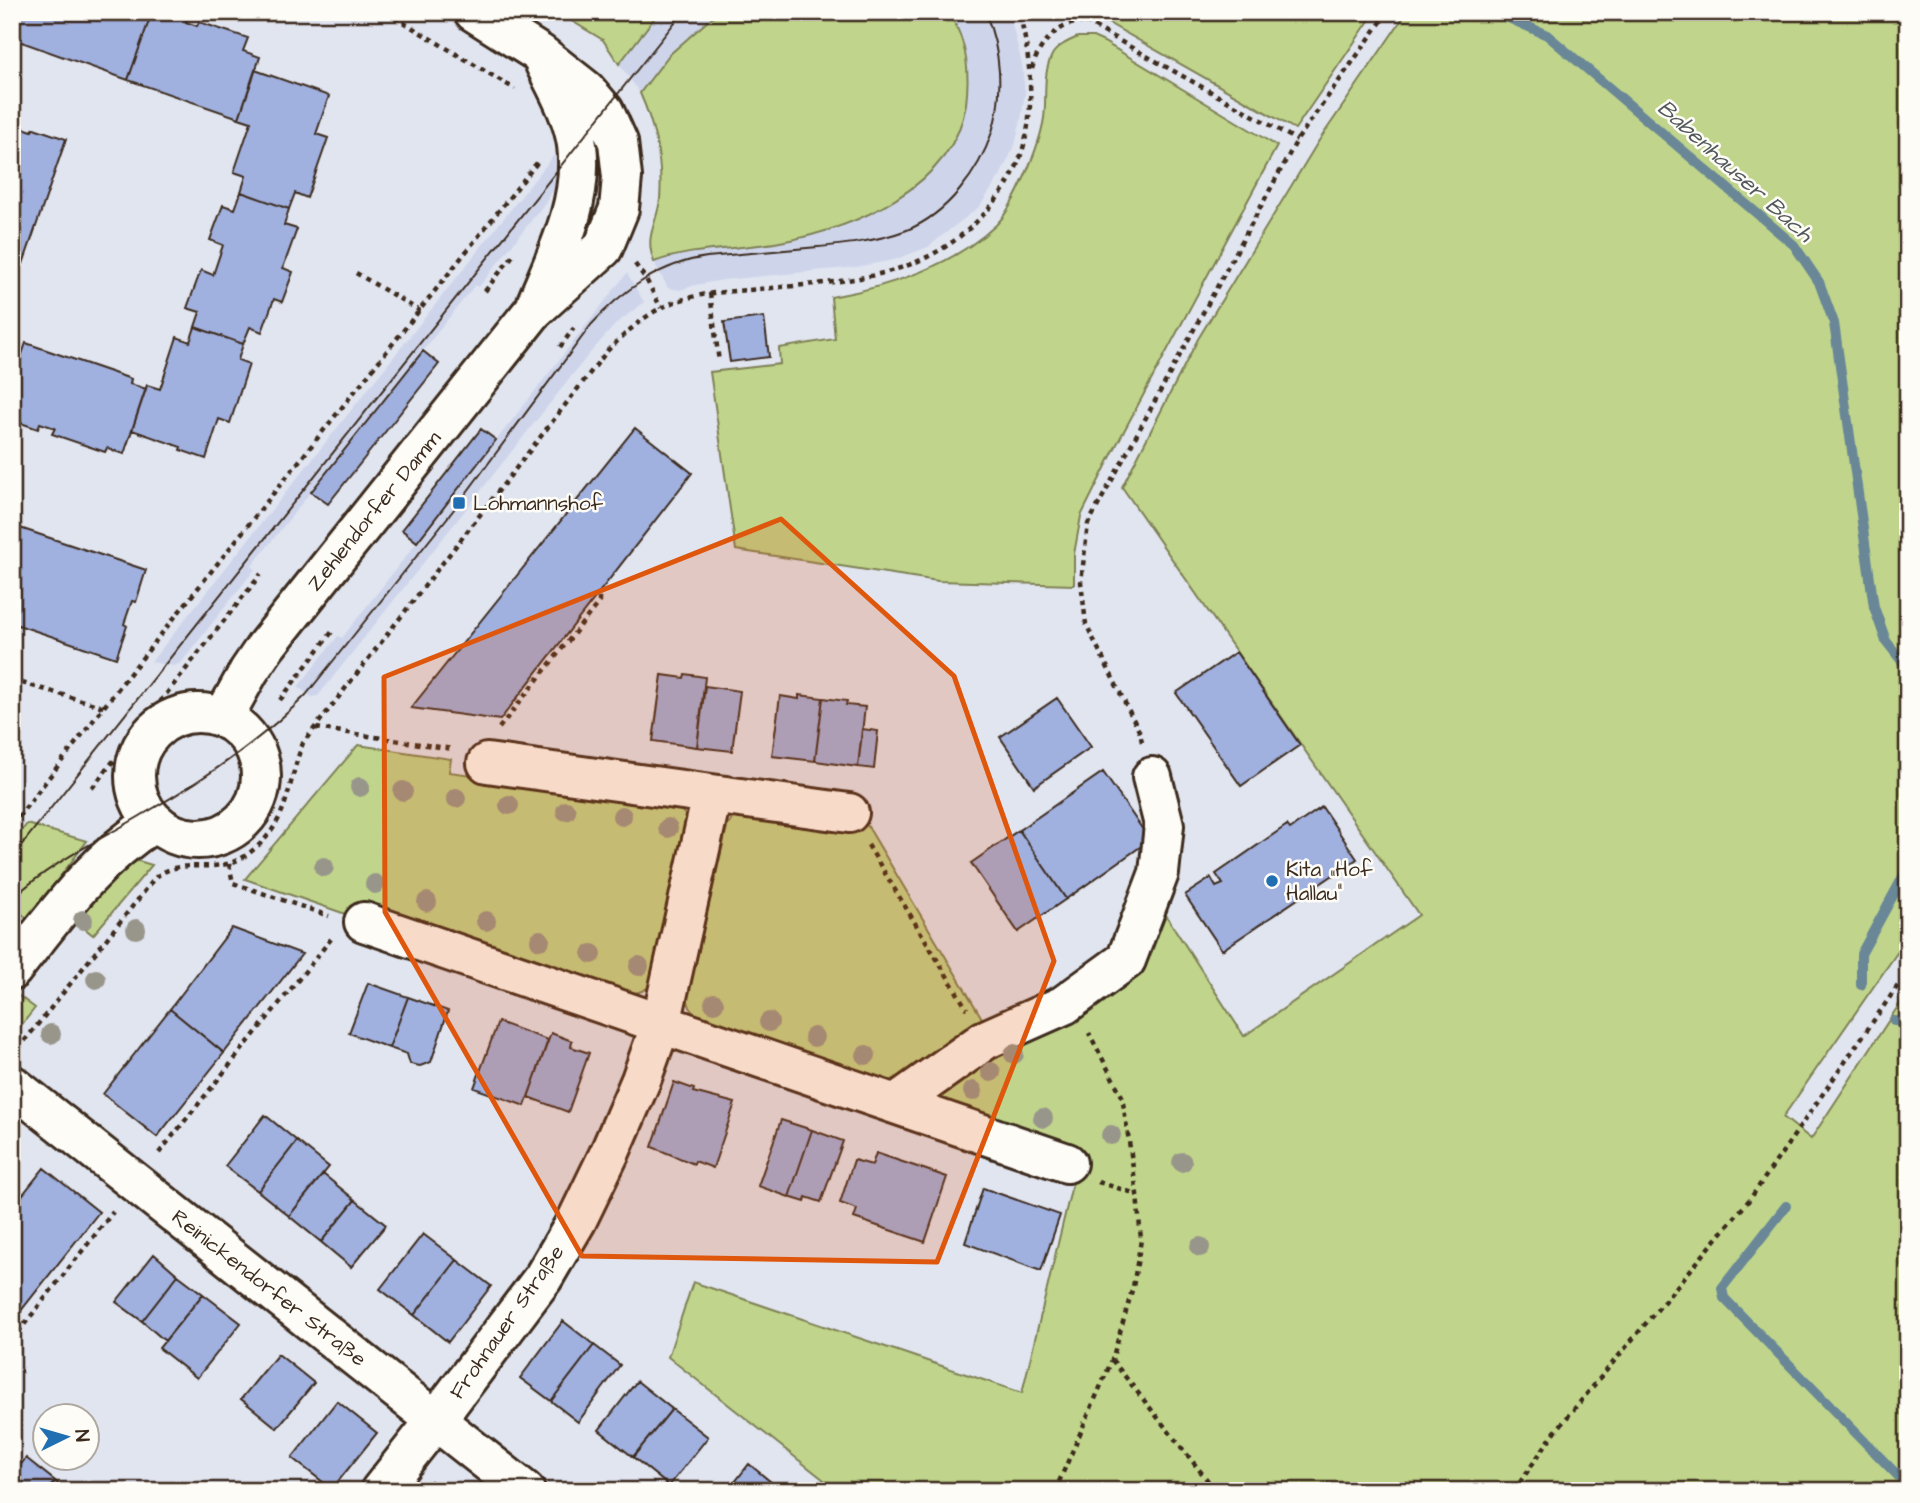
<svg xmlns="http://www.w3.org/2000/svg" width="1920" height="1503" font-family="'Architects Daughter',sans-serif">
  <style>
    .built { fill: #ced5eb }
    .green { fill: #c0d58b; stroke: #7e8054; stroke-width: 2 }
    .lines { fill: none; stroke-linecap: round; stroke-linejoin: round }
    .stream { stroke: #698797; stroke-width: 10 }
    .building { fill: #a0b0df; stroke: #3b2a1e; stroke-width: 2 }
    .minor-casing { stroke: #3b2a1e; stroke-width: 44 }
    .path { stroke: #3b2a1e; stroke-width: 4.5; stroke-dasharray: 5 5; stroke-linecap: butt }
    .minor { stroke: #fdfcf7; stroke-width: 38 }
    .tram { stroke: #3b2a1e; stroke-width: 2 }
    .tree { fill: #98968b }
    .marked { fill: #df570d; fill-opacity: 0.2; stroke: #df570d; stroke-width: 5; stroke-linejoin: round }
    .poi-dot { fill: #1f6fb2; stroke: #fdfcf7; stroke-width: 2.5 }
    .labels { text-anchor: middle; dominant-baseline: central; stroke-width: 5; stroke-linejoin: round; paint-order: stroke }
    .poi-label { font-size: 21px; fill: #3b2a1e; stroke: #fdfcf7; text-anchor: start }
    .street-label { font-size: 21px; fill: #3b2a1e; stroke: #fdfcf7 }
    .water-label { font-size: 23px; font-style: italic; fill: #52585b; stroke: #fdfcf7 }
  </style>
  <rect width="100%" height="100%" fill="#e1e5f0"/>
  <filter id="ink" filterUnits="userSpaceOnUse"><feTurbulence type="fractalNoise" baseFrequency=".0143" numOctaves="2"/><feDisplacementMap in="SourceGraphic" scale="14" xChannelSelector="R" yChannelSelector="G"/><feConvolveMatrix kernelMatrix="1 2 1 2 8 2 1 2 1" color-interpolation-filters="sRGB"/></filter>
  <g filter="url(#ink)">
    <path class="built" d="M659 12H718L669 55 640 93 619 64Z
      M948 12H1009L1022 64 1025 93 1021 120 1015 145 1000 176 980 206 928 247 894 260 856 267 723 280 695 285 680 290 668 288 654 262 674 254 780 242 840 228 930 171 953 139 964 112 968 65 965 49 960 34Z
      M558 150 561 179 545 203 479 287 475 285 252 566 255 569 181 663 174 666 151 662Z
      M627 273 644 302 616 324 589 354 318 696 312 697 298 687 338 636 342 638Z"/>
    <path class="green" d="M557 12H659L619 64 603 40Z
      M718 12H948C967 39 970 72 966 104 953 188 852 229 780 242 738 250 695 247 654 262 644 235 657 225 660 199 663 161 655 127 640 93L669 55Z
      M1089 12H1375L1295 129Z
      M1407 12H1908V937L1783 1117 1811 1139 1908 991V1491H838L668 1357 693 1282 1022 1393 1081 1148 981 1111 702 1019 692 1012 687 999 727 827 736 813 752 810 867 825 989 1030 1130 975 1165 914 1244 1036 1419 915 1122 487 1198 339 1318 142Z
      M1078 37H1093L1104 42 1277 146 1117 444 1081 516 1074 554V585L938 581 736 550 710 372 780 364 779 348 835 339 831 297C888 287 953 266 996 225 1015 206 1040 145 1044 118 1047 97 1042 75 1052 55 1057 46 1069 41 1078 37Z
      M358 745 451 759 449 772 669 801C678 807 684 811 689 822L653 983C645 992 637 993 625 994L357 918 245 879Z
      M27 824 87 841 28 919 18 911 12 918V843Z
      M135 860 152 865 93 935 74 920 124 866Z
      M15 993 35 1008 12 1037V997Z"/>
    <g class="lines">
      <path class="stream" d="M1495 12 1547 35 1794 245 1819 282 1834 323 1874 607 1886 641 1908 669
        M1861 985V954L1908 868
        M1894 1021 1908 1022
        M1786 1206 1722 1288 1724 1298 1908 1486"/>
    </g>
    <path class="building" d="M22 12H152L128 80 13 39Z
      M152 12H174L187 17 186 22 197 26 199 22 248 38 243 51 260 57 239 118 128 80Z
      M255 70 329 96 316 134 328 138 307 198 295 193 289 209 241 192 246 176 234 172 251 122 239 118Z
      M12 124 32 131 34 128 66 139 23 264 12 260Z
      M241 192 289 209 284 225 297 229 283 268 293 272 282 302 274 299 262 332 250 327 243 344 195 327 200 312 187 308 201 270 213 275 223 245 210 240 223 205 235 209Z
      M764 317 769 357 730 362 724 322Z
      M195 327 243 344 238 360 249 364 230 423 219 419 206 459 180 450 181 447 132 430 147 385 160 389 177 337 190 342Z
      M26 343 131 379 130 384 146 389 124 454 107 448 105 452 52 434 55 428 40 423 38 429 12 420V351L22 354Z
      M423 351 439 364 328 504 311 492Z
      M635 428 692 473 500 720 411 708Z
      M481 429 496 440 417 542 402 530Z
      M20 528 146 570 136 602 132 601 124 624 127 626 116 658 12 623V553Z
      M1236 652 1300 745 1241 786 1176 693Z
      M685 674 705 677 697 747 653 741 662 675 684 678Z
      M705 686 740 691 732 751 697 747Z
      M799 695 823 698 815 761 772 756 780 696 799 699Z
      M823 698 847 701 846 705 865 707 858 767 815 761Z
      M1057 698 1091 747 1034 787 1000 737Z
      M862 729 878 731 874 769 858 767Z
      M1103 772 1150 840 1066 899 1019 830Z
      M1322 807 1357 859 1222 950 1185 895 1211 878 1216 887 1223 884 1216 874 1287 825 1290 829Z
      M1019 830 1066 899 1018 932 971 863Z
      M232 928 302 954 224 1053 170 1009Z
      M368 983 408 997 389 1048 349 1033Z
      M408 997 448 1011 431 1062 420 1066 410 1064 407 1054 389 1048Z
      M170 1009 224 1053 157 1137 103 1094Z
      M498 1022 548 1040 525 1106 474 1088Z
      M551 1033 572 1041 571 1047 589 1053 568 1112 528 1097Z
      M674 1082 694 1089 693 1092 735 1103 713 1168 695 1161 694 1164 652 1147Z
      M265 1115 297 1141 258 1191 225 1166Z
      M781 1120 812 1130 789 1197 758 1186Z
      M812 1130 843 1141 821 1202 806 1197 805 1202 789 1197Z
      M297 1141 329 1167 289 1216 258 1191Z
      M876 1153 947 1177 925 1242 854 1218 857 1209 840 1203 854 1160 872 1165Z
      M44 1168 99 1212 12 1322V1208Z
      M323 1174 355 1200 321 1242 289 1216Z
      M983 1188 1060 1215 1041 1271 965 1243Z
      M355 1200 386 1225 351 1267 321 1242Z
      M423 1234 457 1260 414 1315 380 1289Z
      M154 1254 178 1275 142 1321 116 1302Z
      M457 1260 491 1286 448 1342 414 1315Z
      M178 1275 203 1294 165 1341 142 1321Z
      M203 1294 241 1323 197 1378 159 1348Z
      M563 1321 594 1345 551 1401 520 1378Z
      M594 1345 620 1365 578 1422 551 1401Z
      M278 1354 314 1383 277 1428 241 1399Z
      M637 1381 672 1409 633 1457 599 1430Z
      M337 1401 377 1433 332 1489 292 1458Z
      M672 1409 708 1437 669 1486 633 1457Z
      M26 1458 55 1481 47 1491H12V1476Z
      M749 1464 782 1491H728Z
      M55 1481 67 1491H47Z
      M431 1481 443 1491H423Z"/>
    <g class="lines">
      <g class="minor-casing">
        <path id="minor" d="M537 302C558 252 584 201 577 145 573 116 558 90 545 64
          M135 776a63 63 0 1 1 126 0a63 63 0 1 1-126 0Z
          M223 718 249 671 266 646 534 310 603 248 619 209 622 177 618 142 604 111 586 90 539 53 474 12
          M487 763 849 813
          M364 922 1067 1163
          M12 970C56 915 93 861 153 823
          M12 1085 525 1491
          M895 1104 985 1040 1064 1005 1126 960 1159 873 1164 825 1152 777
          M380 1491 436 1420 543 1278 577 1220 610 1152 641 1080 661 1024 712 795"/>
      </g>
      <path class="path" d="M386 12 515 89
        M1068 12 1297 140
        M1032 69C1038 45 1057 23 1083 22
        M635 264 646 279 661 308
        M356 273 420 311
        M485 291 514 254
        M710 293 719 362
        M560 347 574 328
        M12 680 104 707
        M280 700 332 632
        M316 728 453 749
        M499 728 599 602V592
        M1142 742 1140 733 1086 624 1081 582 1088 524 1297 140 1388 12
        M92 788 261 574
        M12 825 131 672 540 159
        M868 845 967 1009
        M229 864 233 883 329 916
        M18 1049 156 877C174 863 191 867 213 866 229 865 241 860 253 850 290 821 287 783 303 743L607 351C624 335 641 318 661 308 689 294 719 292 749 290 851 280 936 283 1002 192 1039 141 1034 70 1019 12
        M159 1153 331 939
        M1098 1182 1137 1194
        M12 1340 113 1212
        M1112 1360 1216 1491
        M1055 1491 1112 1360 1133 1287 1141 1240 1137 1194 1122 1096 1089 1033
        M1514 1491 1554 1433 1750 1199 1908 971"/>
      <use href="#minor" class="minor"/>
      <path class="tram" d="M12 857 683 12
        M12 899C51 862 102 839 147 812 205 779 259 742 306 695L459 503 591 325C621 291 661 263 707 257 740 254 774 251 807 248 841 245 875 242 907 230 947 214 979 172 992 132 1004 93 1001 50 985 12"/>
    </g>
    <g class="tree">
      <circle cx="360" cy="787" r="10"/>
      <circle cx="403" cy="791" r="10"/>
      <circle cx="456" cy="798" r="10"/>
      <circle cx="509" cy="805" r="10"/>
      <circle cx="566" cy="811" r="10"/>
      <circle cx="622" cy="816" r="10"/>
      <circle cx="668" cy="828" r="10"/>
      <circle cx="324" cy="867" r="10"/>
      <circle cx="375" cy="884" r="10"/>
      <circle cx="427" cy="902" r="10"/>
      <circle cx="83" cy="920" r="10"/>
      <circle cx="486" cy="921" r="10"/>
      <circle cx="136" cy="929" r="10"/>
      <circle cx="540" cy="940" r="10"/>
      <circle cx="592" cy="954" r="10"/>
      <circle cx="639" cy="966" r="10"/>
      <circle cx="96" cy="979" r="10"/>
      <circle cx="714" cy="1003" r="10"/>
      <circle cx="769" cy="1022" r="10"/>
      <circle cx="51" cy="1034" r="10"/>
      <circle cx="814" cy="1037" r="10"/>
      <circle cx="1014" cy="1054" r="10"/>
      <circle cx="866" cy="1055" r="10"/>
      <circle cx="991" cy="1072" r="10"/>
      <circle cx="973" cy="1091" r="10"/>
      <circle cx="1043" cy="1118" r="10"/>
      <circle cx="1111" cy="1135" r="10"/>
      <circle cx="1182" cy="1162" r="10"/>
      <circle cx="1200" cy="1247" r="10"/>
    </g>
  </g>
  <path class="marked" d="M781 519 954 676 1054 961 937 1262 582 1256 385 912 384 677Z"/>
  <g class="poi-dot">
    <rect x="452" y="496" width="14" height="14" rx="3.5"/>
    <circle cx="1272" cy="881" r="7"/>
  </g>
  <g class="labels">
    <g class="poi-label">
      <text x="473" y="503">Lohmannshof</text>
      <text x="1286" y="869">Kita „Hof<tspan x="1286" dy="24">Hallau“</tspan></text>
    </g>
    <g class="street-label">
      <text transform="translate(374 511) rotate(-51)">Zehlendorfer Damm</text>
      <text transform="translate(269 1288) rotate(38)">Reinickendorfer Straße</text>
      <text transform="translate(507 1322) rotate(-55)">Frohnauer Straße</text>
    </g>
    <g class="water-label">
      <text transform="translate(1735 171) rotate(42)">Babenhauser Bach</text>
    </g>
  </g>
  <rect width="1920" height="1503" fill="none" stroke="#fdfcf7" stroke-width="42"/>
  <rect x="21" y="21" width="1878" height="1461" fill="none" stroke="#3b2a1e" stroke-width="2.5" filter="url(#ink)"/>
  <g transform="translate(66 1437) rotate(85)"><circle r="33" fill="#fdfcf7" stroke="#afa8a0" stroke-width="2"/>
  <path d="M0-5L12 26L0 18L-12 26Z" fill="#1f6fb2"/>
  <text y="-10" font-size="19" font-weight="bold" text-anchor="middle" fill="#3b2a1e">N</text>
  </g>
</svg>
